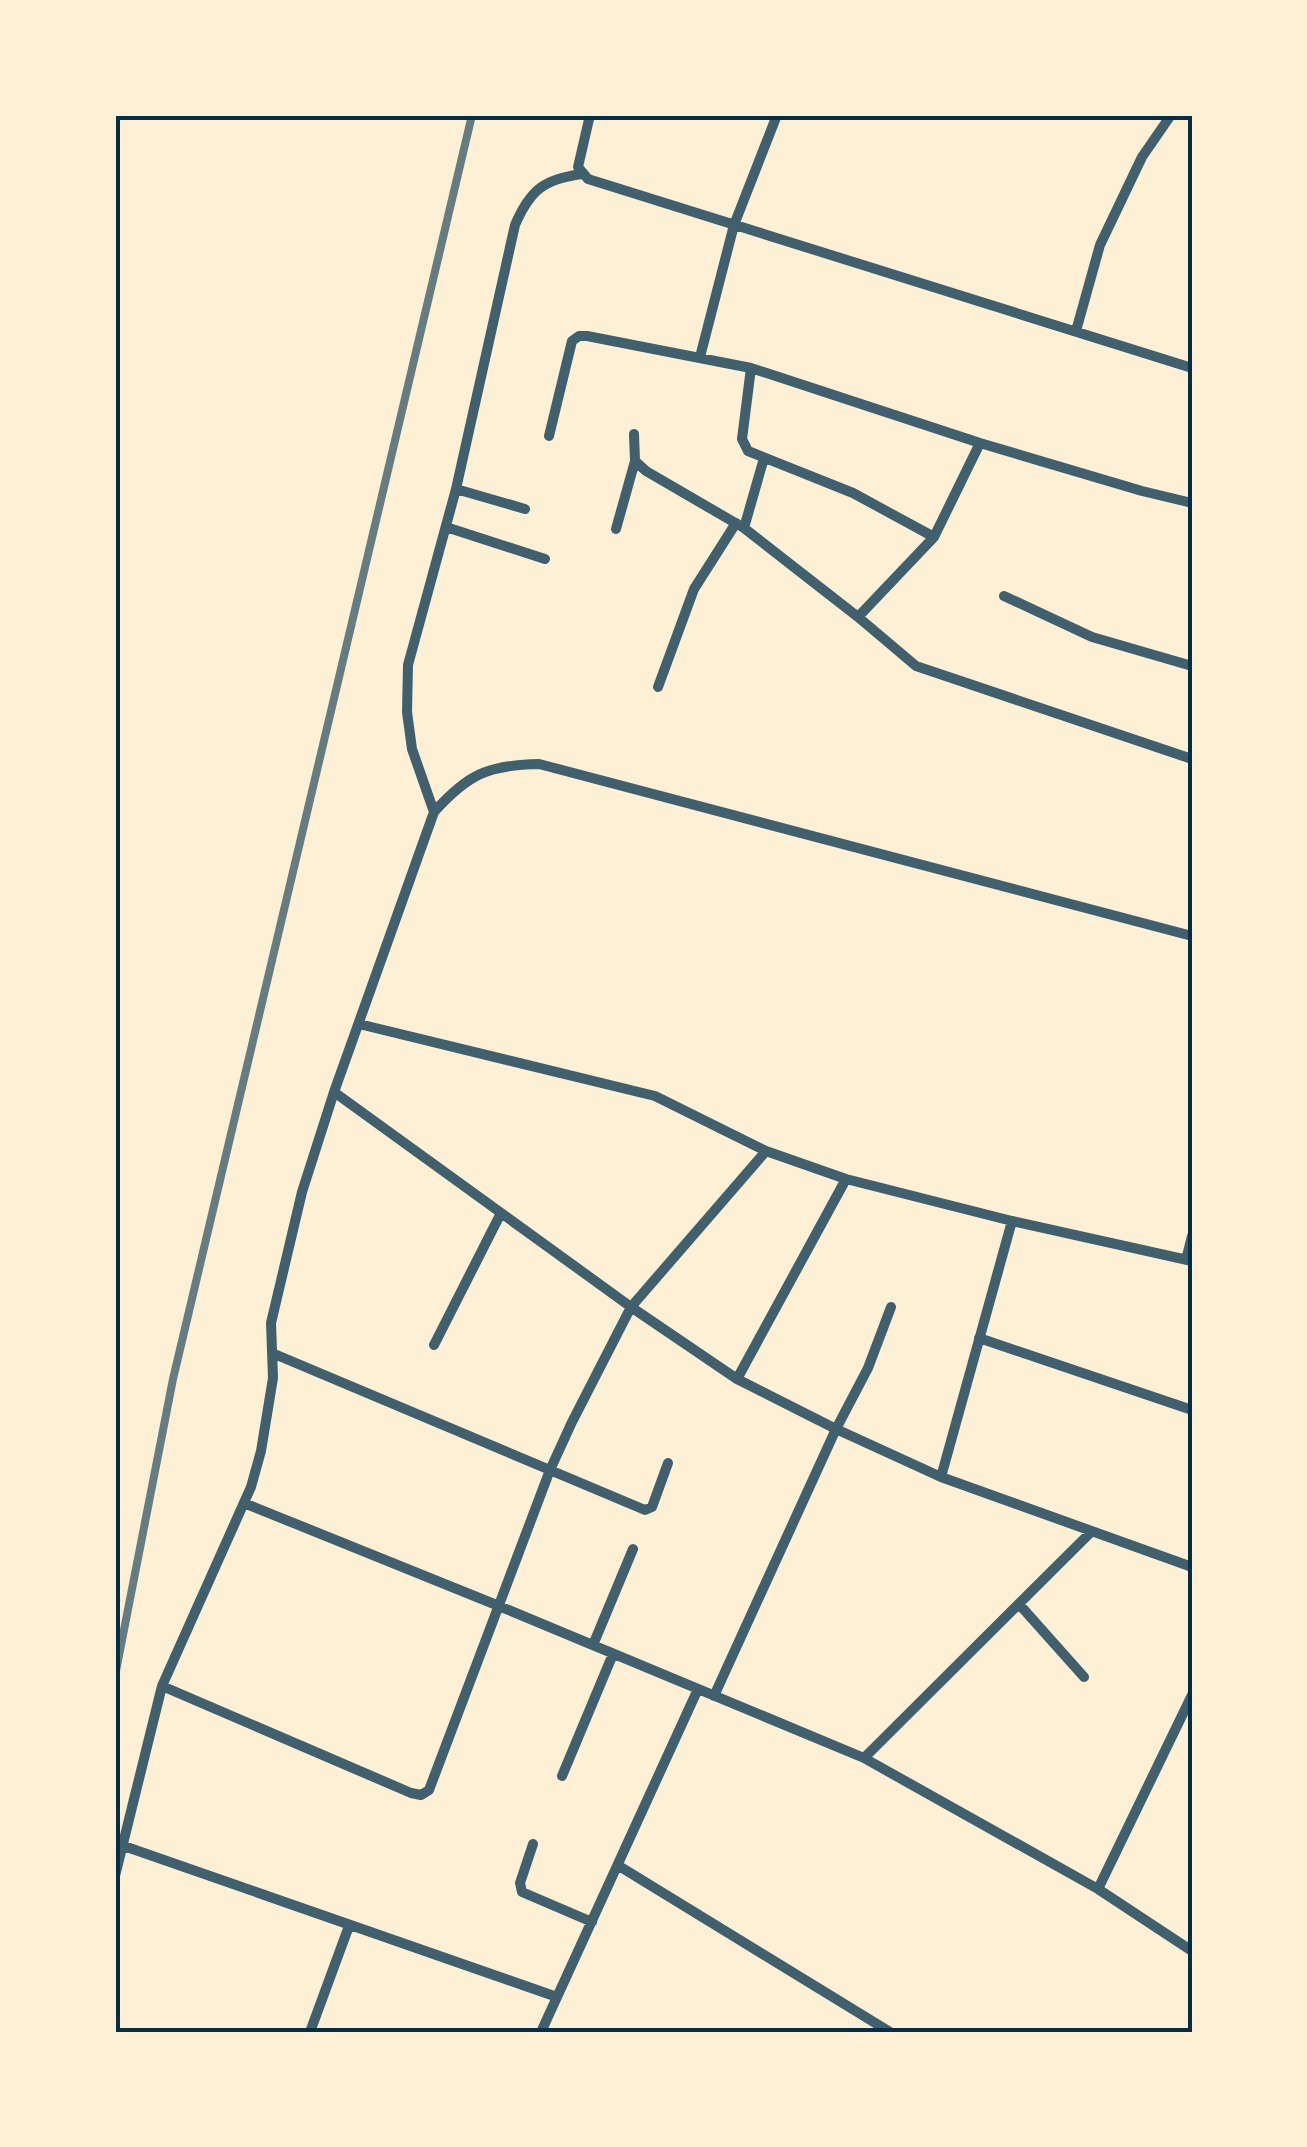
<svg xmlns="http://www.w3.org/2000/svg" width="1307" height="2147" font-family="'Libre Baskerville',serif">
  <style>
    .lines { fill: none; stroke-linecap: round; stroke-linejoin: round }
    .minor { stroke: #3f606c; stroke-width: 10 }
    .rail { stroke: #657d81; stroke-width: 8 }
    .neatline { fill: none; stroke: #003049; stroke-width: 4 }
  </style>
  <rect width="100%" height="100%" fill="#fdf0d5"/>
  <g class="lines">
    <path class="minor" d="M590 115 578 167 588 179 1192 368
      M1076 331 1100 245 1142 157 1171 115
      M700 357 734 225 777 115
      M751 368 742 439 748 451 853 493 934 537
      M634 434 635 461 646 471 744 528 858 617 916 666 1192 759
      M549 436 572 341 579 336H587L751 368 980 443 1142 491 1192 503
      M456 489 525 509
      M446 527 545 559
      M744 528 764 458
      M616 529 635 461
      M1004 596 1092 637 1192 666
      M858 617 934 537 980 443
      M658 687 694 589 736 523
      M434 812 412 749 407 712 408 665 456 489 515 225C530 190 544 179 582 174
      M359 1024 655 1096 766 1151 846 1179 1012 1221 1192 1261
      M334 1092 631 1307 737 1379 836 1429 941 1477 1192 1567
      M1186 1260 1192 1236
      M979 1338 1192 1410
      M434 1345 501 1213
      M272 1353 645 1510 652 1507 668 1463
      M737 1379 846 1179
      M941 1477 1012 1221
      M244 1503 499 1606 864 1758 1098 1889 1192 1951
      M1019 1604 1084 1677
      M593 1645 633 1549
      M162 1686 411 1793 421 1795 429 1790 550 1470 572 1422 631 1307 766 1151
      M714 1696 836 1429 868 1368 891 1307
      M864 1758 1091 1532
      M562 1776 613 1654
      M533 1844 520 1883 522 1892 592 1922
      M121 1845 557 1997
      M619 1866 890 2032
      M115 1876 162 1686 251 1487 261 1451 273 1378 271 1323 302 1192 334 1092 434 812C468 774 488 765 539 764L1192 936
      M1098 1889 1192 1695
      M310 2032 349 1926
      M541 2032 698 1689"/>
    <path class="rail" d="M115 1676 173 1379 472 115"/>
  </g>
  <rect width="1307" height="2147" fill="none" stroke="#fdf0d5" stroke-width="235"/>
  <rect x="118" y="118" width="1072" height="1912" class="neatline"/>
</svg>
